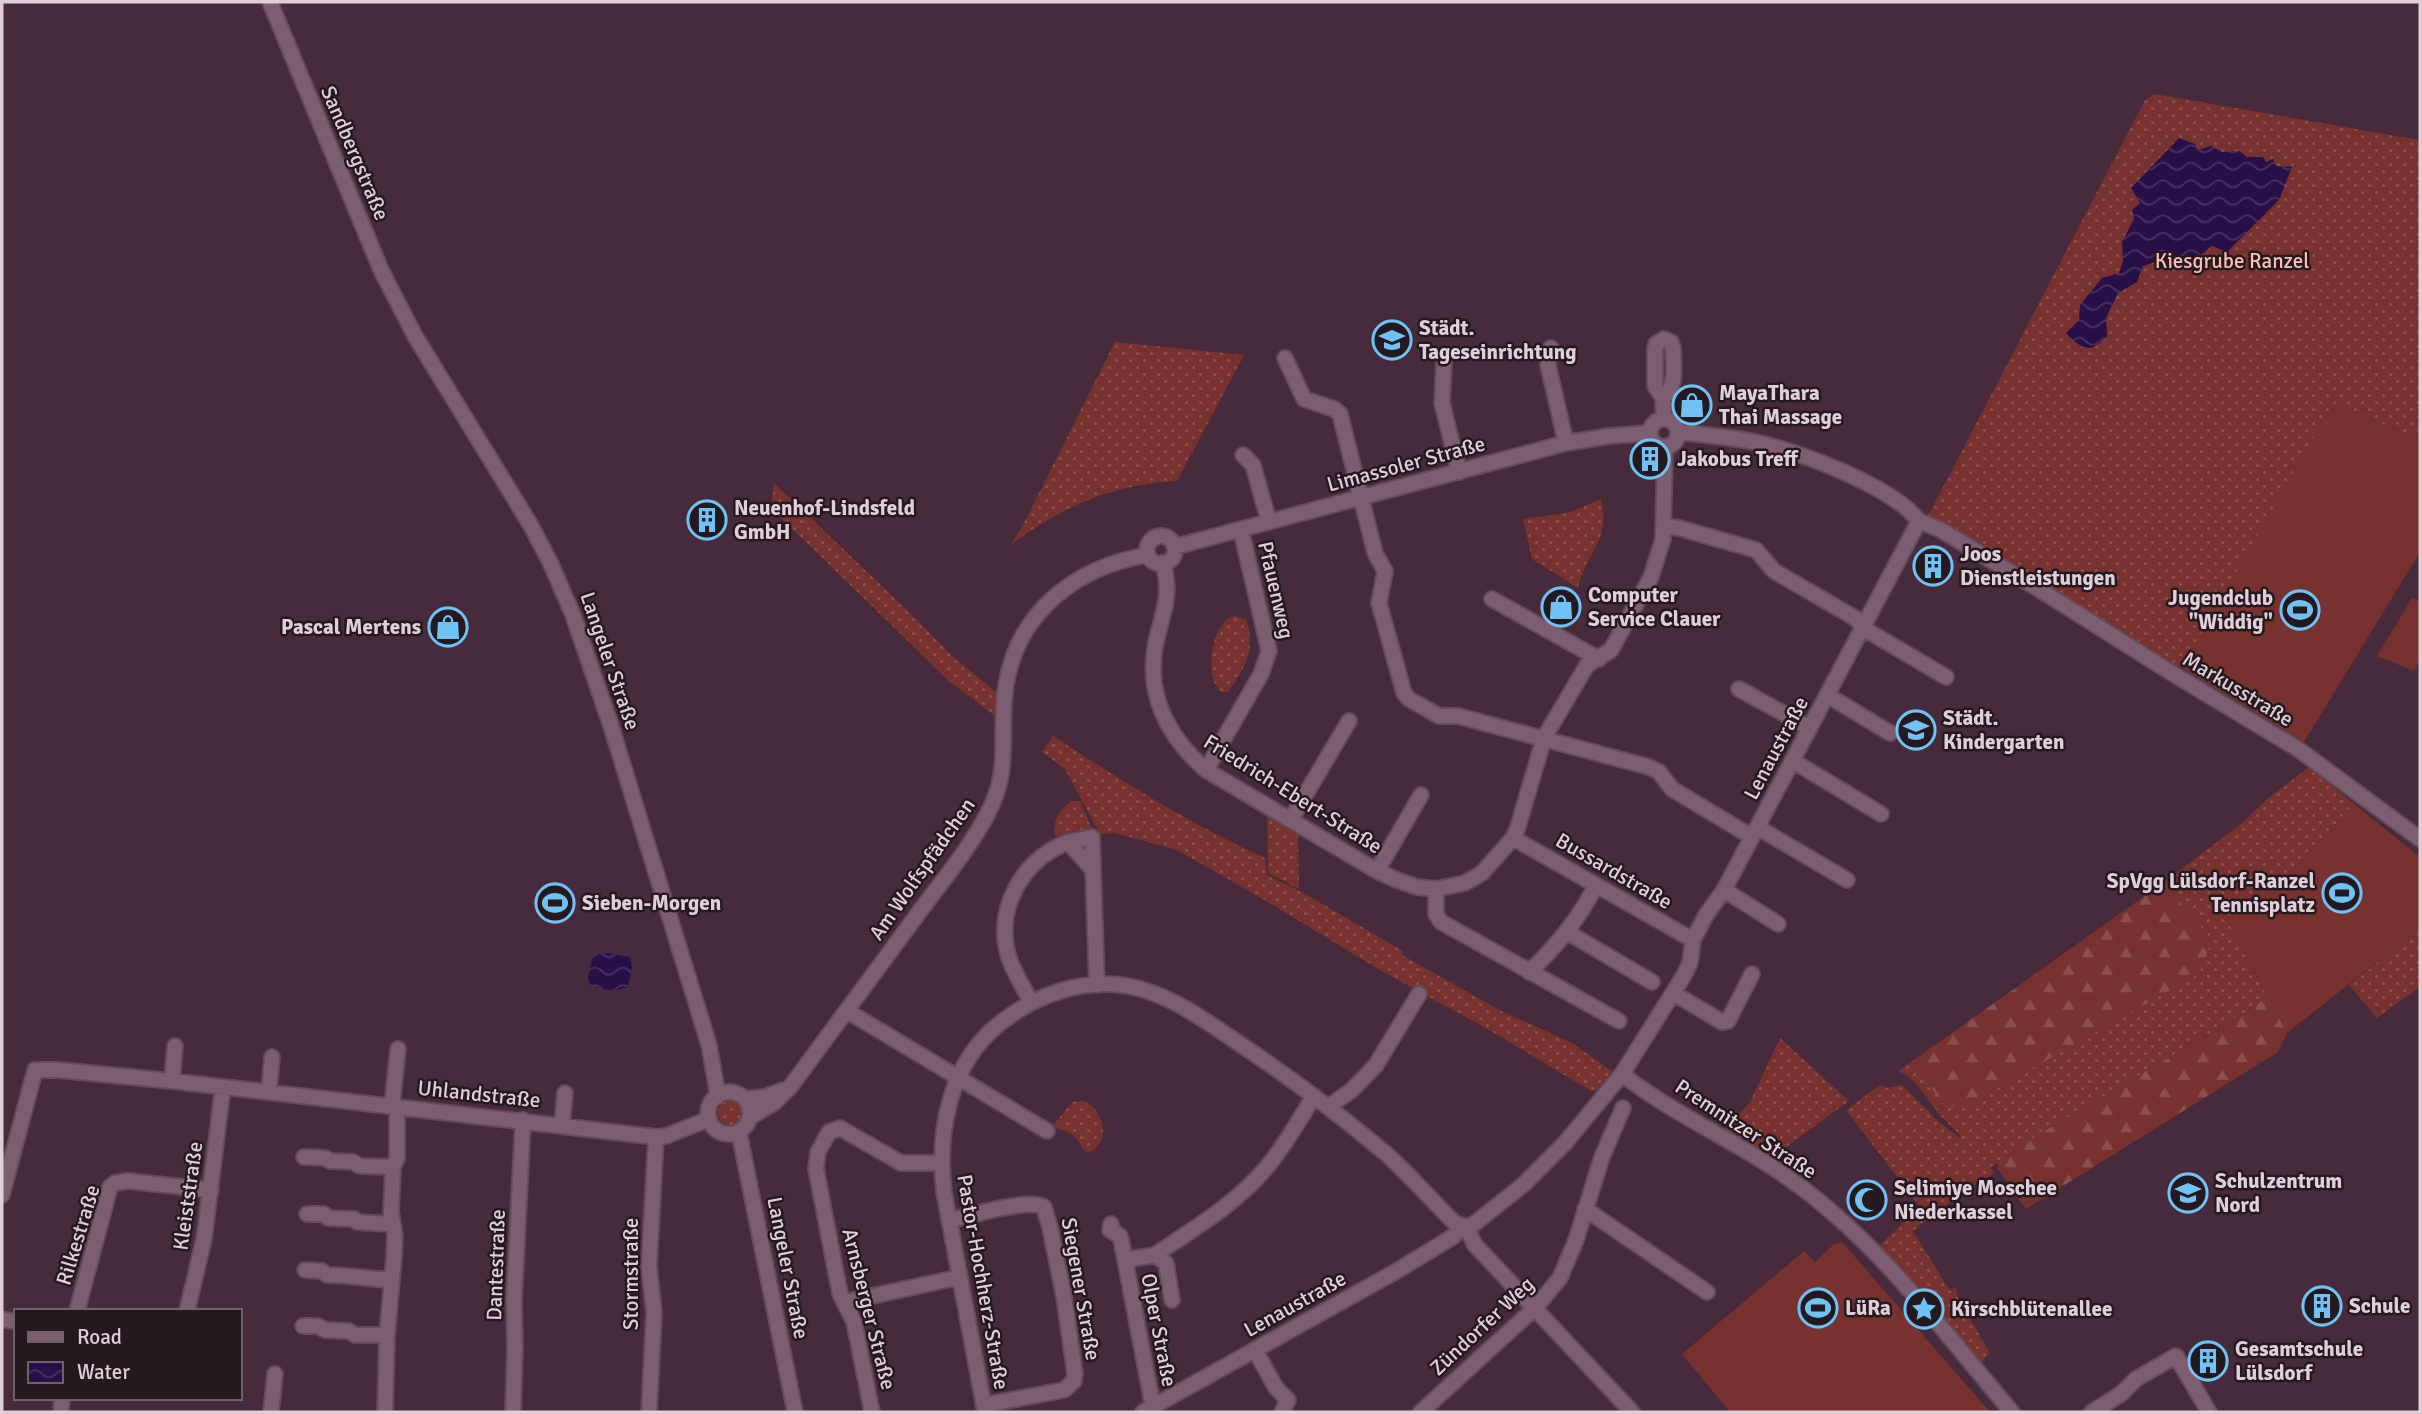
<svg xmlns="http://www.w3.org/2000/svg" width="2422" height="1414" font-family="Signika,sans-serif">
  <style>
    .grass { fill: url(#grass-dots) }
    .forest { fill: url(#forest-firs) }
    .pitch { fill: #77322f }
    .water { fill: url(#water-waves) }
    .lines { fill: none; stroke-linecap: round; stroke-linejoin: round }
    .minor-casing { stroke: #634b59; stroke-width: 18 }
    .minor { stroke: #7d5e70; stroke-width: 14 }
    .labels { text-anchor: middle; dominant-baseline: central; stroke-width: 5; stroke-linejoin: round; paint-order: stroke }
    .street-label { font-size: 21px; fill: #e0ced8; stroke: #251920 }
    .park-label { font-size: 21px; fill: #febcb6; stroke: #251920 }
    .poi-label { font-size: 21px; font-weight: bold; fill: #e0ced8; stroke: #251920; text-anchor: start }
  </style>
  <defs>
    <pattern id="grass-dots" width="8" height="8" patternUnits="userSpaceOnUse" patternTransform="scale(1.75)"><rect width="8" height="8" fill="#77322f"/><path d="M2 2h.1M6 6h.1" fill="none" stroke="#8a4e4c" stroke-width="1.8" stroke-linecap="round"/></pattern>
    <pattern id="forest-firs" width="22" height="20" patternUnits="userSpaceOnUse" patternTransform="scale(1.75)"><rect width="22" height="20" fill="#77322f"/><path d="M5 1l3.5 6h-7zM16 11l3.5 6h-7z" fill="#8a4e4c"/></pattern>
    <pattern id="water-waves" width="16" height="10" patternUnits="userSpaceOnUse" patternTransform="scale(1.75)"><rect width="16" height="10" fill="#290f47"/><path d="M0 5q4-4 8 0t8 0" fill="none" stroke="#483161"/></pattern>
  </defs>
  <rect width="100%" height="100%" fill="#472b3c"/>
  <path class="grass" d="M2155 94 2420 140V439L2334 405 2184 668 2179 665 2178 667 1928 516 2145 100Z
    M1115 342 1244 355 1177 481C1114 484 1059 507 1010 546L1024 523Z
    M774 483 908 611 950 654 997 693 995 716 950 682 771 508Z
    M1601 499C1611 543 1586 551 1578 588L1532 559 1523 519 1568 513Z
    M1235 616 1246 620C1257 649 1244 669 1228 692H1221C1219 689 1216 686 1214 682 1207 664 1213 620 1235 616Z
    M1053 736C1122 781 1190 824 1265 858L1267 875 1300 891 1403 951 1402 955 1501 1011 1572 1043 1612 1071 1599 1089 1591 1091 1491 1031 1380 970 1268 902 1177 850 1115 833 1100 834 1065 769 1042 752Z
    M2309 767 2354 804 2300 863 2228 922 2267 995 2255 1007 2048 1129 1990 1168 1995 1173 1967 1189 1913 1231 1950 1291 1956 1287 1957 1296 1990 1353 1978 1366 1875 1250 1920 1207 1846 1110 1880 1085 1887 1088 1902 1085 1938 1121 1960 1138V1135C1953 1128 1946 1122 1940 1115 1927 1100 1917 1078 1898 1071L1914 1060 1941 1103 2212 940 2163 883 2242 823 2266 800Z
    M1071 801H1080L1093 831 1080 830 1055 836C1052 821 1059 811 1071 801Z
    M1267 815 1298 832 1299 889 1268 873Z
    M2420 928V987L2377 1018 2349 985Z
    M1780 1038 1849 1101 1774 1156H1768L1724 1130 1750 1102Z
    M718 1113a12 12 0 1 1 24 0a12 12 0 1 1-24 0Z
    M1084 1101C1104 1110 1112 1143 1088 1153 1081 1148 1081 1143 1076 1138 1070 1131 1060 1130 1053 1126L1072 1102Z"/>
  <path class="forest" d="M2163 883 2212 940 2199 974 1961 1109 1941 1103 1914 1060Z
    M2267 995 2287 1033 2278 1052 2026 1209 1998 1169V1162L2048 1129 2255 1007Z"/>
  <path class="pitch" d="M2332 404 2420 439V552L2304 742 2182 668Z
    M2412 598 2420 601V659L2414 671 2377 656Z
    M2354 804 2420 857V928L2287 1033 2228 922 2300 863Z
    M1842 1242 1990 1412H1730L1682 1354 1804 1251 1815 1262 1834 1244Z"/>
  <path class="water" d="M2179 138 2195 144 2198 150 2211 146 2222 152 2239 151 2247 157H2263L2266 162 2273 159 2276 166 2292 167 2279 200 2227 252 2212 246 2201 255 2187 260 2171 257 2143 266 2137 282 2118 293 2106 318 2107 336C2091 355 2081 349 2066 333L2079 320 2080 305 2102 278 2119 273 2123 261 2122 242 2134 219 2132 210 2140 203 2131 188Z
    M608 953 630 957 632 968 628 987C615 992 603 991 590 984L588 977 592 959 599 954Z"/>
  <g class="lines">
    <g class="minor-casing">
      <path id="minor" d="M270 2 381 270 415 336 530 524 550 562 573 615 611 726 709 1045 718 1096
        M1551 348 1548 365 1566 443
        M1285 358 1304 399 1334 409 1340 414 1375 553 1385 571 1379 603 1404 693 1409 699 1439 716H1458L1649 767 1659 772 1672 789 1752 837
        M1444 362 1442 403 1459 472
        M1663 398 1655 386V349L1656 344 1664 339 1671 342 1673 348C1673 365 1678 386 1663 398L1664 418
        M1650 433a14 14 0 1 1 28 0a14 14 0 1 1-28 0Z
        M1679 432C1704 435 1730 437 1755 442 1798 451 1892 486 1919 521
        M1243 455 1253 465 1269 522
        M1919 521 1941 530 2045 593 2170 672 2298 749 2420 839
        M1664 526 1679 528 1756 550 1774 571 1855 618 1868 631 1946 677
        M1147 550a14 14 0 1 1 28 0a14 14 0 1 1-28 0Z
        M1174 547 1566 443 1609 436 1650 433
        M1163 563C1172 596 1163 611 1156 642 1145 694 1168 737 1206 770L1377 871 1397 880 1417 887 1436 889 1465 883 1482 873 1513 838 1517 830 1544 738 1587 665 1611 650 1651 577 1663 539 1665 447
        M1492 599 1599 659
        M1739 689 1810 728
        M1827 695 1890 733
        M1793 761 1881 814
        M1206 770 1261 674 1269 651 1241 530
        M1291 819 1349 721
        M1757 827 1847 880
        M1092 837 1093 870 1068 842Z
        M1513 838 1693 940
        M1093 870 1097 985
        M1377 871 1421 795
        M1436 889V914L1441 922 1619 1021
        M1724 890 1778 924
        M1567 932 1652 982
        M1529 972C1557 946 1579 919 1596 885
        M1673 993 1717 1019 1722 1022 1728 1021 1752 974
        M1031 1002C1024 988 1014 973 1009 958 994 909 1022 860 1068 842
        M847 1011 1047 1131
        M1622 1074C1679 1119 1749 1146 1806 1191 1886 1252 1947 1336 2012 1412
        M172 1081 175 1046
        M269 1092 272 1057
        M708 1113a21 21 0 1 1 42 0a21 21 0 1 1-42 0Z
        M745 1099 765 1097 783 1090
        M392 1106 398 1049
        M1328 1107 1352 1090 1376 1065 1419 994
        M750 1117 774 1103 791 1086C834 1027 877 969 920 911 943 880 969 849 987 815 1013 766 998 734 1006 685 1018 611 1077 567 1147 555
        M562 1125 565 1093
        M739 1132 795 1412
        M304 1157 325 1158 330 1161 353 1162 360 1166 393 1167
        M2 1195 35 1070H59L172 1081 656 1137 666 1136 709 1119
        M1585 1209 1707 1292
        M307 1214H324L328 1218 354 1219 357 1222 392 1224
        M950 1220C971 1216 1027 1198 1044 1207L1050 1228 1064 1297 1075 1374 1074 1381 1064 1390 984 1405
        M1111 1224 1110 1230 1120 1236 1121 1239 1153 1407
        M1466 1227 1475 1245 1632 1412
        M1155 1255C1193 1229 1236 1204 1266 1168 1285 1146 1299 1120 1314 1096
        M1125 1260 1155 1255 1166 1263 1172 1300
        M305 1270 322 1271 327 1275C349 1275 369 1279 392 1280
        M845 1302 960 1277
        M77 1311 110 1187 115 1183 128 1181 211 1190
        M187 1311 204 1239 223 1087
        M2 1319 16 1322
        M303 1326H318L325 1330 349 1331 355 1335H387
        M1255 1350 1276 1388 1288 1400 1282 1412
        M61 1412 62 1398
        M271 1412 275 1374
        M385 1412 387 1335 394 1257 395 1235 391 1212 393 1167 397 1158V1107
        M513 1412 515 1348 514 1300 523 1120
        M649 1412 654 1313 649 1266 656 1137
        M872 1412 854 1322 840 1294 816 1169 818 1152 829 1132 840 1128 901 1163H941
        M985 1412 944 1192C937 1132 949 1064 999 1024 1035 995 1082 978 1128 986 1166 993 1199 1016 1231 1038 1284 1073 1335 1111 1384 1152 1409 1174 1431 1200 1455 1223L1466 1227 1474 1224 1523 1185 1565 1143 1622 1074 1683 977 1690 963 1693 940 1706 915 1724 890 1919 521
        M1143 1412 1395 1272 1454 1236 1462 1226
        M1421 1412 1536 1307 1560 1278 1576 1240 1602 1157 1623 1108
        M2092 1412 2121 1394 2136 1379 2176 1356 2209 1412"/>
    </g>
    <use href="#minor" class="minor"/>
  </g>
  <defs>
    <g id="school-ring" transform="scale(2.0125)"><circle r="9.5" fill="#251920" stroke="#70c1f4" stroke-width="1.5"/><path d="M0-5L7-2L0 1L-7-2ZM-4 1L0 2.5L4 1V4Q0 6-4 4Z" fill="#70c1f4"/></g>
    <g id="shop-ring" transform="scale(2.0125)"><circle r="9.5" fill="#251920" stroke="#70c1f4" stroke-width="1.5"/><path d="M-5-2.5h2.3a2.7 3.5 0 0 1 5.4 0H5L5.5 6h-11ZM-1.5-2.5h3a1.5 2.3 0 0 0-3 0Z" fill="#70c1f4"/></g>
    <g id="building-ring" transform="scale(2.0125)"><circle r="9.5" fill="#251920" stroke="#70c1f4" stroke-width="1.5"/><path d="M-4-6H4V6H1V3H-1V6H-4ZM-2.5-4.3h1.7v1.8h-1.7ZM.8-4.3h1.7v1.8H.8ZM-2.5-1h1.7V.8h-1.7ZM.8-1h1.7V.8H.8Z" fill="#70c1f4"/></g>
    <g id="stadium-ring" transform="scale(2.0125)"><circle r="9.5" fill="#251920" stroke="#70c1f4" stroke-width="1.5"/><path d="M0-5a6.5 5 0 1 0 0 10a6.5 5 0 1 0 0-10ZM-3.5-1.8h7v3.6h-7Z" fill="#70c1f4"/></g>
    <g id="mosque-ring" transform="scale(2.0125)"><circle r="9.5" fill="#251920" stroke="#70c1f4" stroke-width="1.5"/><path d="M3.5-4.9A6 6 0 1 0 3.5 4.9A5 5 0 1 1 3.5-4.9Z" fill="#70c1f4"/></g>
    <g id="sight-ring" transform="scale(2.0125)"><circle r="9.5" fill="#251920" stroke="#70c1f4" stroke-width="1.5"/><path d="M0-6L1.8-2.2L6-1.7L2.9 1.2L3.7 5.4L0 3.3L-3.7 5.4L-2.9 1.2L-6-1.7L-1.8-2.2Z" fill="#70c1f4"/></g>
  </defs>
  <g fill-rule="evenodd">
    <use href="#school-ring" x="1392" y="340"/>
    <use href="#shop-ring" x="1692" y="405"/>
    <use href="#building-ring" x="1650" y="459"/>
    <use href="#building-ring" x="707" y="520"/>
    <use href="#building-ring" x="1933" y="566"/>
    <use href="#shop-ring" x="1561" y="607"/>
    <use href="#stadium-ring" x="2300" y="610"/>
    <use href="#shop-ring" x="448" y="627"/>
    <use href="#school-ring" x="1916" y="730"/>
    <use href="#stadium-ring" x="2342" y="893"/>
    <use href="#stadium-ring" x="555" y="903"/>
    <use href="#school-ring" x="2188" y="1193"/>
    <use href="#mosque-ring" x="1867" y="1200"/>
    <use href="#building-ring" x="2322" y="1306"/>
    <use href="#stadium-ring" x="1818" y="1308"/>
    <use href="#sight-ring" x="1924" y="1309"/>
    <use href="#building-ring" x="2208" y="1361"/>
  </g>
  <g class="labels">
    <g class="street-label">
      <text transform="translate(355 153) rotate(67)">Sandbergstraße</text>
      <text transform="translate(1406 464) rotate(-15)">Limassoler Straße</text>
      <text transform="translate(1276 590) rotate(77)">Pfauenweg</text>
      <text transform="translate(610 661) rotate(71)">Langeler Straße</text>
      <text transform="translate(2238 689) rotate(31)">Markusstraße</text>
      <text transform="translate(1776 748) rotate(-62)">Lenaustraße</text>
      <text transform="translate(1293 794) rotate(32)">Friedrich-Ebert-Straße</text>
      <text transform="translate(922 869) rotate(-55)">Am Wolfspfädchen</text>
      <text transform="translate(1614 871) rotate(30)">Bussardstraße</text>
      <text transform="translate(479 1094) rotate(6)">Uhlandstraße</text>
      <text transform="translate(1746 1129) rotate(33)">Premnitzer Straße</text>
      <text transform="translate(188 1196) rotate(-82)">Kleiststraße</text>
      <text transform="translate(78 1235) rotate(-73)">Rilkestraße</text>
      <text transform="translate(496 1265) rotate(-88)">Dantestraße</text>
      <text transform="translate(788 1268) rotate(79)">Langeler Straße</text>
      <text transform="translate(631 1274) rotate(-90)">Stormstraße</text>
      <text transform="translate(983 1282) rotate(80)">Pastor-Hochherz-Straße</text>
      <text transform="translate(1081 1289) rotate(80)">Siegener Straße</text>
      <text transform="translate(1295 1304) rotate(-29)">Lenaustraße</text>
      <text transform="translate(869 1309) rotate(76)">Arnsberger Straße</text>
      <text transform="translate(1482 1326) rotate(-43)">Zündorfer Weg</text>
      <text transform="translate(1159 1330) rotate(79)">Olper Straße</text>
    </g>
    <g class="park-label">
      <text x="2232" y="261">Kiesgrube Ranzel</text>
    </g>
    <g class="poi-label">
      <text x="1419" y="328">Städt.<tspan x="1419" dy="24">Tageseinrichtung</tspan></text>
      <text x="1719" y="393">MayaThara<tspan x="1719" dy="24">Thai Massage</tspan></text>
      <text x="1677" y="459">Jakobus Treff</text>
      <text x="734" y="508">Neuenhof-Lindsfeld<tspan x="734" dy="24">GmbH</tspan></text>
      <text x="1960" y="554">Joos<tspan x="1960" dy="24">Dienstleistungen</tspan></text>
      <text x="1588" y="595">Computer<tspan x="1588" dy="24">Service Clauer</tspan></text>
      <text x="2273" y="598" text-anchor="end">Jugendclub<tspan x="2273" dy="24">"Widdig"</tspan></text>
      <text x="421" y="627" text-anchor="end">Pascal Mertens</text>
      <text x="1943" y="718">Städt.<tspan x="1943" dy="24">Kindergarten</tspan></text>
      <text x="2315" y="881" text-anchor="end">SpVgg Lülsdorf-Ranzel<tspan x="2315" dy="24">Tennisplatz</tspan></text>
      <text x="582" y="903">Sieben-Morgen</text>
      <text x="2215" y="1181">Schulzentrum<tspan x="2215" dy="24">Nord</tspan></text>
      <text x="1894" y="1188">Selimiye Moschee<tspan x="1894" dy="24">Niederkassel</tspan></text>
      <text x="2349" y="1306">Schule</text>
      <text x="1845" y="1308">LüRa</text>
      <text x="1951" y="1309">Kirschblütenallee</text>
      <text x="2235" y="1349">Gesamtschule<tspan x="2235" dy="24">Lülsdorf</tspan></text>
    </g>
  </g>
  <rect width="2422" height="1414" fill="none" stroke="#e0ced8" stroke-width="7"/>
  <rect x="14" y="1309" width="228" height="91" fill="#251920" stroke="#70616a" stroke-width="2"/>
  <rect x="28" y="1332" width="35" height="10" fill="#7d5e70" stroke="#70616a" stroke-width="2"/>
  <text x="77" y="1344" font-size="21" fill="#e0ced8">Road</text>
  <rect x="28" y="1362" width="35" height="21" fill="url(#water-waves)" stroke="#70616a" stroke-width="2"/>
  <text x="77" y="1379" font-size="21" fill="#e0ced8">Water</text>
</svg>
